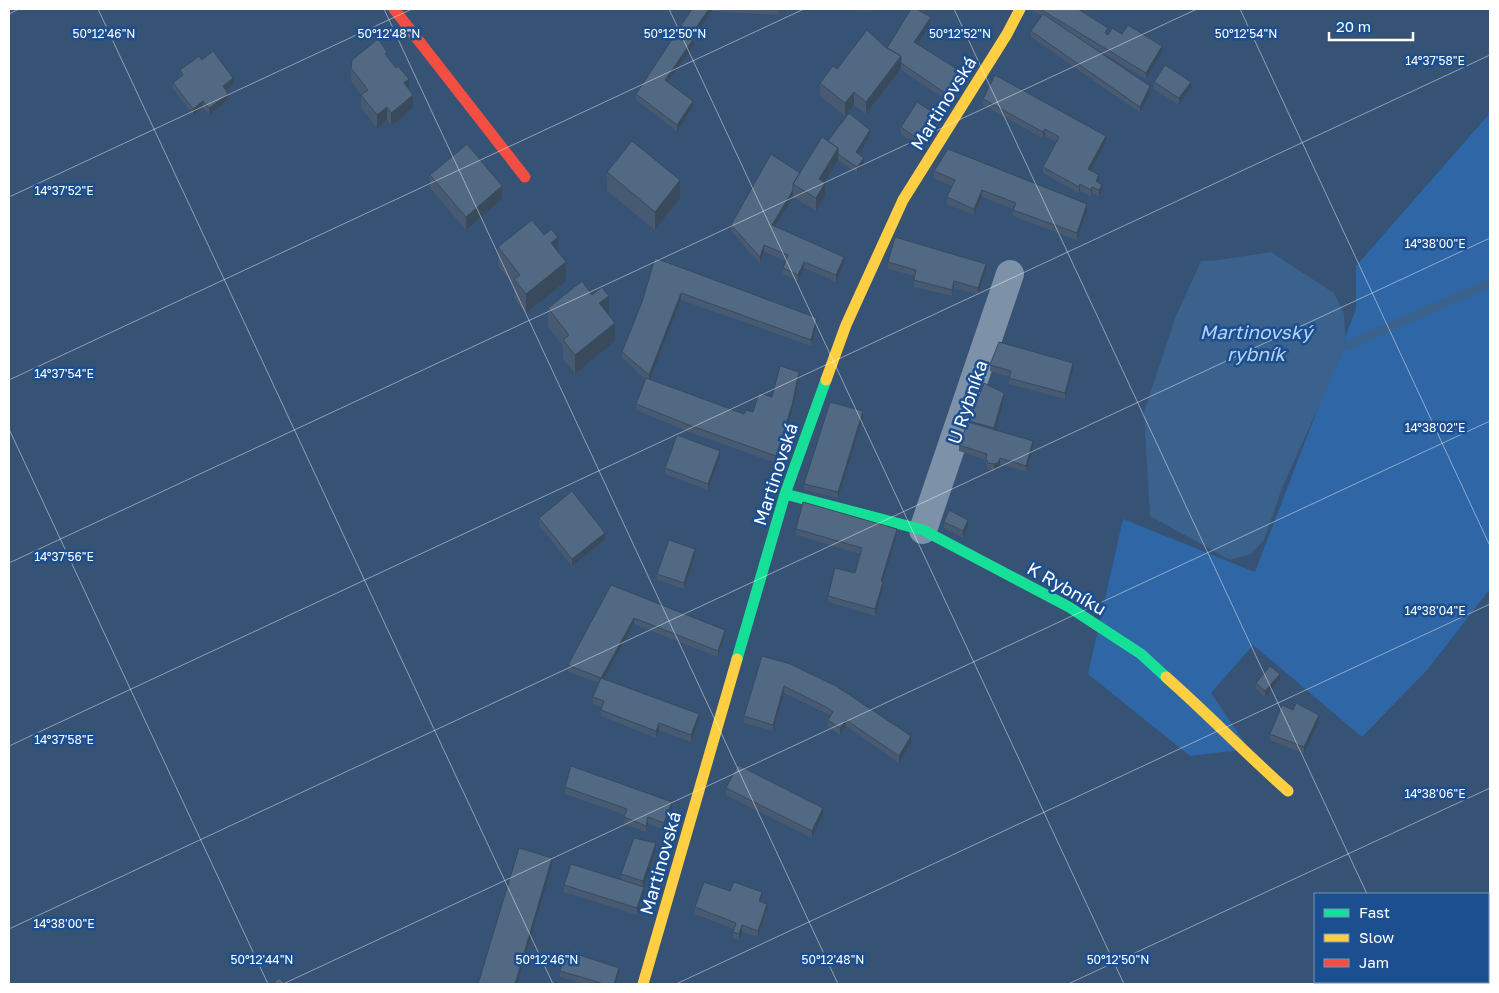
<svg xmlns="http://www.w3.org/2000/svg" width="1499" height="993" font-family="'Golos Text',sans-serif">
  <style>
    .green { fill: #2f66a5 }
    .water { fill: #3b618d }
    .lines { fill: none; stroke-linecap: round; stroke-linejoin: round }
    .stream { stroke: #3b618d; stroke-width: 9 }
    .street { stroke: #7d92a8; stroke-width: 28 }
    .fast { stroke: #16e098; stroke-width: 11 }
    .slow { stroke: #ffcf43; stroke-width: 11 }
    .jam { stroke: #f24e42; stroke-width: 11 }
    .wall { fill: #475a72 }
    .shaded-wall { fill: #394a5c }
    .building { fill: #526984; stroke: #394a5c }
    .ticks { fill: none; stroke: #fff; stroke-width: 1; stroke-opacity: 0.45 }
    .labels { text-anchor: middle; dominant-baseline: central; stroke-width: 5; stroke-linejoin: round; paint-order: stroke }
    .street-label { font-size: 18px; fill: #fff; stroke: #1b4f8f }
    .water-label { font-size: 19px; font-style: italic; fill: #b5d3f5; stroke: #1b4f8f }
    .ticks-label { font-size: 12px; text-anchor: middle; fill: #fff; stroke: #1b4f8f; stroke-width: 5; stroke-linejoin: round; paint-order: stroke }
  </style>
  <rect width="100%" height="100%" fill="#365274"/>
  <path class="green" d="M1490 113V589L1428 669 1362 737 1253 645 1211 693 1249 749 1190 756 1088 674 1123 519 1255 572 1356 309V266Z"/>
  <path class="water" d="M1271 252 1334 293 1344 314 1346 346 1282 488 1264 540 1251 554 1230 560 1150 516 1144 412 1176 316 1201 261 1218 260Z"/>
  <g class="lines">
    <path class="stream" d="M1346 346 1490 283"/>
    <path class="street" d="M923 530 1010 274"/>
    <path class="fast" d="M785 494 923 530 1069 607 1141 654 1166 677
      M737 659 785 494 826 380"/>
    <path class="slow" d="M826 380 846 325 903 200 1007 34 1020 9
      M1166 677C1208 714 1246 754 1288 791
      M643 984 737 659"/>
    <path class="jam" d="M394 9 525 177"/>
  </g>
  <path class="wall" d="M692 9H779L778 15 712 11 693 38 694 45 668 82 693 107 677 131 636 100V94Z
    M852 9H872L871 12 852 10Z
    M1033 9H1078L1108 34H1122L1162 53 1146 79 1083 41 1150 93 1140 113 1031 37V31L1042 16 1033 11Z
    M931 24 917 44 962 79 948 101 901 70 866 114 854 105 845 116 820 96V83L837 69 884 46 887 48Z
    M387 57 409 89 413 108 391 126 387 120 377 128 361 108V95L351 81V68Z
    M202 60 233 84 226 90 228 100 209 115 203 107 193 115 173 89V83L180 77V70Z
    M1154 82 1191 88 1179 105 1154 89Z
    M983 99 1106 143 1091 170 1099 181 1098 183 1102 191 1099 197 1092 193 1091 197 1080 191 1079 193 1043 173V167L1056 142 1045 136 1043 138 983 105Z
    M936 121 921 147 901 134V127Z
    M870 137 859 154 864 164 857 173 838 160 825 183V196L816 211 793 197 775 226 844 263 836 282 804 268 798 281 783 274V268L786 261 764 252 760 264 731 231V225L800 173 828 141Z
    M934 171 1087 211 1077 240 1013 216V209L982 197 974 215 947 204V197L952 186 934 178Z
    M607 172 680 198 655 230 607 191Z
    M430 175 502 199 466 230 430 188Z
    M498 247 558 252 566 281 526 313 514 298V286L498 266Z
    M655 258 817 324 811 346 681 300 650 379 744 414 753 412 772 397 799 379 792 412 776 463 689 432 636 410V404L645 379 622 358V352L642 302Z
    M888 262 986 270 978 294 954 288 952 296 914 287V280L915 276 888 269Z
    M592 295 609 314 615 341 575 374 563 359V346L548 327V308Z
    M990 365 1073 370 1065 399 1009 384V377L990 371Z
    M1004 400 995 430 1033 448 1026 472 1000 464 998 469 994 471 988 469 986 466V460L959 451V445L969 423V421Z
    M863 418 838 498 804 490V484Z
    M720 457 708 490 665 474V468Z
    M539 518 605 539 572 566 539 525Z
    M944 522 968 526 963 538 944 528Z
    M796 529 897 535 883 582V588L875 616 828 602V596L855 573 860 554 796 535Z
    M695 556 684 589 657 580V574Z
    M611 585 725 636 718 657 634 624 604 679 699 721 691 742 659 730 656 738 601 716V710L602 707 593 704V697L599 683 568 672V665Z
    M762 656 911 743 899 763 846 726 840 735 828 726V720L830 716 826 713 784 693 773 731 744 723V716Z
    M1280 680 1265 697 1256 689V683Z
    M1293 710 1319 721 1304 754 1270 740V734Z
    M565 787 672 809 664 829 648 824 646 832 624 824 625 815 565 794Z
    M726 788 823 814 812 838 726 795Z
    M656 850 644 887V894L637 915 564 892V885L621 880V874Z
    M730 891 762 898 761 902 767 910 758 937 742 932 739 940 733 938V932L734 929 695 914V907Z
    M560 971 619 975 616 984H583L560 977Z"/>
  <path class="shaded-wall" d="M709 9H712V11L690 43V36Z
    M931 17V24L914 49V42Z
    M694 38V45L665 86V80Z
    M1162 46V53L1146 79V73Z
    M901 56V69L866 114V102Z
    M962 72V79L948 101V95Z
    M233 78V84L223 93V86Z
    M409 79V92L404 83Z
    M1191 82V88L1179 105V98Z
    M1150 86V93L1140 113V107Z
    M854 92V105L845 116V103Z
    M228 94V100L209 115V108Z
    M413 95V108L391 126V113Z
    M203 101V107L193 115V109Z
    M693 101V107L677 131V125Z
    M387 107V120L377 128V115Z
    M936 114V121L921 147V141Z
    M1045 129V136L1043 138V132Z
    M870 130V137L856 158V152Z
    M1106 136V143L1088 175V169Z
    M838 148V160L819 192V179Z
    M864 158V164L857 173V167Z
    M1099 175V181L1096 188V181Z
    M680 180V198L655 230V212Z
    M825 183V196L816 211V198Z
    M1080 184V191L1079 193V187Z
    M1102 185V191L1099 197V190Z
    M502 186V199L466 230V217Z
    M1092 187V193L1091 197V190Z
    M793 190V197L772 231V225Z
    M982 190V197L974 215V209Z
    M1087 204V211L1077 240V233Z
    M558 237V255L551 243Z
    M764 245V252L760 264V257Z
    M844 257V263L836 282V275Z
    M566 262V281L526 313V294Z
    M804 262V268L798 281V275Z
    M986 264V270L978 294V288Z
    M954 281V288L952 296V290Z
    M681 293V300L649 382V375Z
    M609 296V314L599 322V303Z
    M817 318V324L811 346V340Z
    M615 323V341L575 374V355Z
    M1073 363V370L1065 399V393Z
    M799 372V379L792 412 776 463V456Z
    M1004 393V400L994 434V428Z
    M863 411V418L838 498V492Z
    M1033 441V448L1026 472V466Z
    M720 451V457L708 490V484Z
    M1000 458V464L998 469 994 471V464Z
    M968 520V526L963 538V531Z
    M897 529V535L881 588V581Z
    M605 533V539L572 566V559Z
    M695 549V556L684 589V583Z
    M883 582V588L875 616V609Z
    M634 618V624L601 684V678Z
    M725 630V636L718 657V651Z
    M1280 674V680L1265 697V691Z
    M784 686V693L773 731V725Z
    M699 714V721L691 742V735Z
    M1319 715V721L1304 754V747Z
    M846 720V726L840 735V728Z
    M659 723V730L656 738V731Z
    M911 736V743L899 763V756Z
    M672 802V809L664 829V823Z
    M823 808V814L812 838V831Z
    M648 817V824L646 832V826Z
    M656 843V850L644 887V894L637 915V908L643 888V881Z
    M552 858V865L517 984H515Z
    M762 892V898L759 907V901Z
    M767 904V910L758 937V931Z
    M742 925V932L739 940V934Z
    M619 968V975L616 984H614Z"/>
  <path class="building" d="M692 9H709L690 36 694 38 665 80 693 101 677 125 636 94Z
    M911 9H916L931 17 914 42 962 72 948 95 901 63V56L887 48Z
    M1040 9H1078L1108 28 1105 33 1108 35 1112 28 1122 34 1128 25 1162 46 1146 73Z
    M1043 14 1150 86 1140 107 1031 31Z
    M867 30 884 46 901 56 866 102 854 92 845 103 820 83 833 66 837 69Z
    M378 39 387 52 385 54 396 68 398 66 409 79 404 83 413 95 391 113 387 107 377 115 361 95 368 90 351 68 352 60Z
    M213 51 233 78 223 86 228 94 209 108 203 101 193 109 173 83 183 75 180 70 199 56 202 60Z
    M1165 65 1191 82 1179 98 1154 82Z
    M995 75 1106 136 1088 169 1099 175 1096 181 1102 185 1099 190 1092 187 1091 190 1080 184 1079 187 1043 167 1059 137 1045 129 1043 132 983 99Z
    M917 102 936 114 921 141 901 127Z
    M849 113 870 130 856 152 864 158 857 167 838 154V148L828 141Z
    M822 137 838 148 819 179 825 183 816 198 793 184Z
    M632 141 680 180 655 212 607 172Z
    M467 144 502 186 466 217 430 175Z
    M948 149 1087 204 1077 233 1013 210 1016 203 982 190 974 209 947 197 955 180 934 171Z
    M771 154 800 173 793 184V190L772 225 844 257 836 275 804 262 798 275 783 268 788 255 764 245 760 257 731 225Z
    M532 220 544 235 551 229 558 237 551 243 566 262 526 294 514 279 520 275 498 247Z
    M895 237 986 264 978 288 954 281 952 290 914 280 916 270 888 262Z
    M655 258 817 318 811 340 681 293 649 375 622 352 642 302Z
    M582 281 592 295 602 287 609 296 599 303 615 323 575 355 563 340 569 335 548 308Z
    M999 342 1073 363 1065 393 1009 378 1011 371 990 365Z
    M780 366 799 372 792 405 776 456 689 425 636 404 646 378 744 414 746 410 753 412 759 393 772 397Z
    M984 383 1004 393 994 428 969 421Z
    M830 402 863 411 838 492 804 484Z
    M968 422 1033 441 1026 466 1000 458 998 463 994 464 988 463 986 459 987 454 959 445Z
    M677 435 720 451 708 484 665 468Z
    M572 491 605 533 572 559 539 518Z
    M803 502 897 529 881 581 883 582 875 609 828 596 835 568 855 573 862 548 796 529Z
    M949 510 968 520 963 531 944 522Z
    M669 540 695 549 684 583 657 574Z
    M611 585 725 630 718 651 634 618 601 678 568 665Z
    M762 656 790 664 836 686 911 736 899 756 846 720 840 728 828 720 833 712 826 707 784 686 773 725 744 716Z
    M1270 666 1280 674 1265 691 1256 683Z
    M601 678 699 714 691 735 659 723 656 731 601 710 604 701 593 697Z
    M1296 703 1319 715 1304 747 1270 734 1282 705 1293 710Z
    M738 765 823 808 812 831 726 788Z
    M571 766 672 802 664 823 648 817 646 826 624 817 627 809 565 787Z
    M634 838 656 843 643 881 621 874Z
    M519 848 552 858 515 984H478Z
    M571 864 644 887 637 908 564 885Z
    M704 882 730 891 734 882 762 892 759 901 767 904 758 931 742 925 739 934 733 932 736 923 695 907Z
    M567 951 619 968 614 984H604L560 971Z
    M279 978 286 984H273Z"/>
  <path class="ticks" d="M98 9 553 984M384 9 838 984M669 9 1124 984M954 9 1367 894M1240 9 1490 546M9 14 19 9M9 197 412 9M9 380 804 9M9 429 268 984M9 563 1197 9M9 746 1490 55M9 929 1490 238M1488 972 1490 971M1408 982 1409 984M283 984 1490 421M676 984 1490 604M1068 984 1490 788M1461 984 1467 982"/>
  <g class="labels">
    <g class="street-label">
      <text transform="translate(943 103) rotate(-58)">Martinovská</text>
      <text transform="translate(967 402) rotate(-71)">U Rybníka</text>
      <text transform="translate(775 474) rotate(-72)">Martinovská</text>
      <text transform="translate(1067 588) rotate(30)">K Rybníku</text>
      <text transform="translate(660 863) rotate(-74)">Martinovská</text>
    </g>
    <g class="water-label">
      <text x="1256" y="331">Martinovský<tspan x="1256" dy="22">rybník</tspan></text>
    </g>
  </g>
  <g class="ticks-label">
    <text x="104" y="38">50°12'46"N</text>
    <text x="389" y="38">50°12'48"N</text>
    <text x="675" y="38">50°12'50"N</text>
    <text x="960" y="38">50°12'52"N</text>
    <text x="1246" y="38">50°12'54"N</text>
    <text x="1435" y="65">14°37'58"E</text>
    <text x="64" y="195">14°37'52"E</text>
    <text x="1435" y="248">14°38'00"E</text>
    <text x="64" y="378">14°37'54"E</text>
    <text x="1435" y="432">14°38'02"E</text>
    <text x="64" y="561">14°37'56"E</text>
    <text x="1435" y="615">14°38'04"E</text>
    <text x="64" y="744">14°37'58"E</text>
    <text x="1435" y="798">14°38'06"E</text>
    <text x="64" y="928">14°38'00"E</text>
    <text x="262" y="964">50°12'44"N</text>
    <text x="547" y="964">50°12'46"N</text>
    <text x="833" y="964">50°12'48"N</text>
    <text x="1118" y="964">50°12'50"N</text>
  </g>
  <rect width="1499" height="993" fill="none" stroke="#ffffff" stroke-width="20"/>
  <rect x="1314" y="893" width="175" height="90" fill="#1b4f8f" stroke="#7695bc"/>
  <rect x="1324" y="909" width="25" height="8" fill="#16e098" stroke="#7695bc"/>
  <text x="1359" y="918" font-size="15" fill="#ffffff">Fast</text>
  <rect x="1324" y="934" width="25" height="8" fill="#ffcf43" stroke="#7695bc"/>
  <text x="1359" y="943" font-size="15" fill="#ffffff">Slow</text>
  <rect x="1324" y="959" width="25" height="8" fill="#f24e42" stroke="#7695bc"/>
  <text x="1359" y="968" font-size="15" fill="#ffffff">Jam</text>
  <path d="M1329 32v8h84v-8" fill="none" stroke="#ffffff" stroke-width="2.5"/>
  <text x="1336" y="32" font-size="15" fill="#ffffff" stroke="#1b4f8f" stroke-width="4" paint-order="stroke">20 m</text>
</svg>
